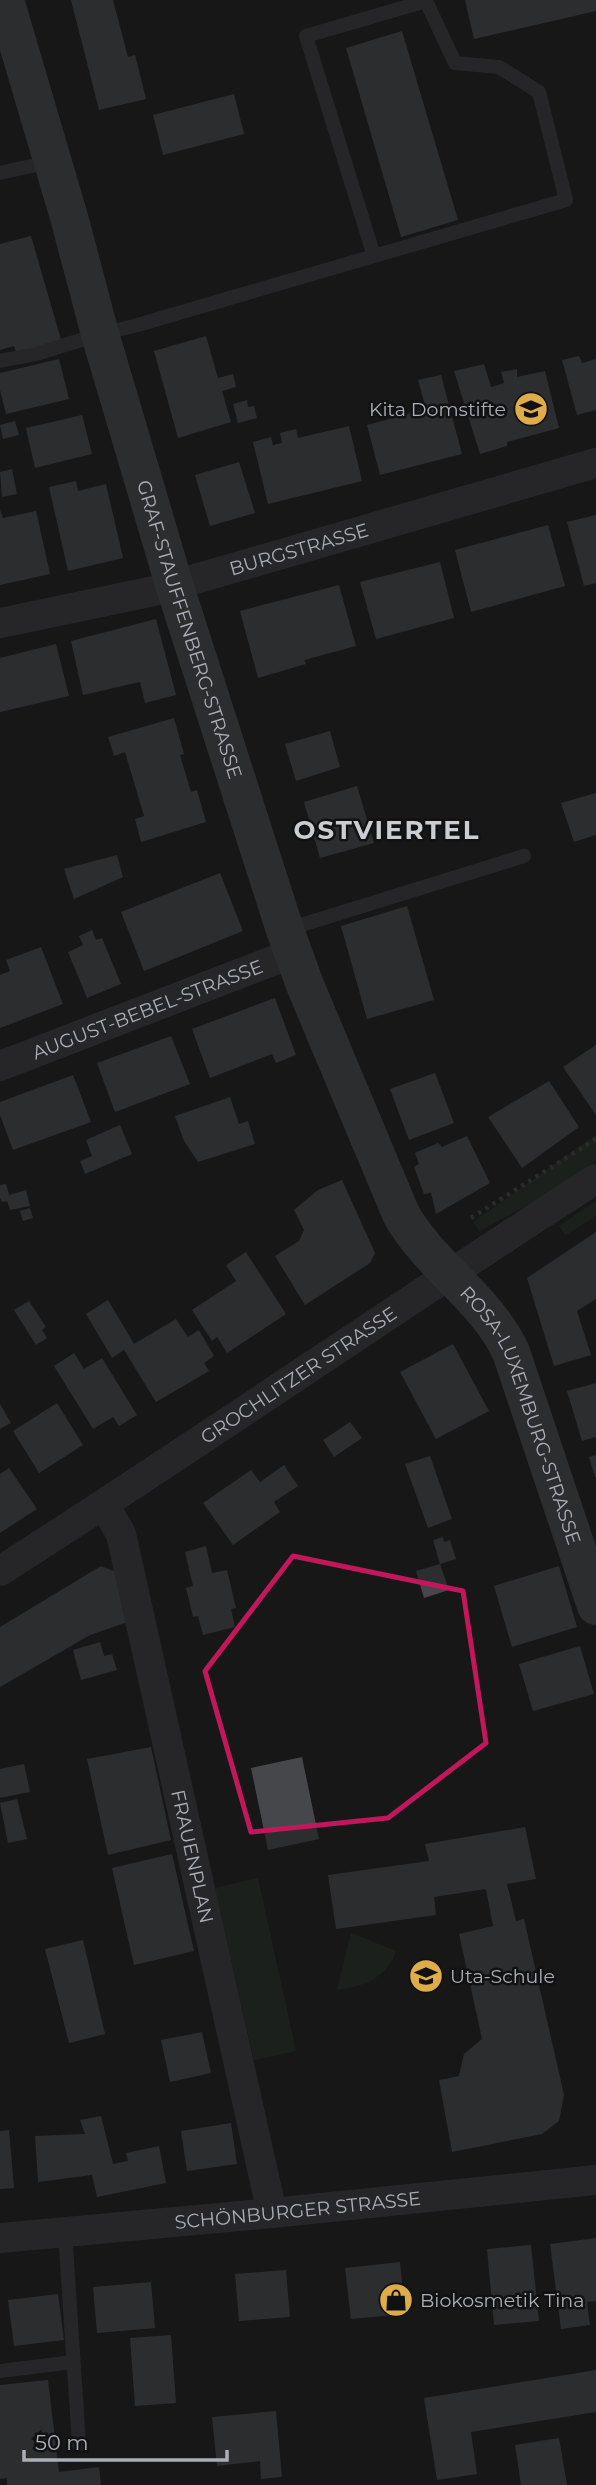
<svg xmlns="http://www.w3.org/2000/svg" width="596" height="2485" font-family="Montserrat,sans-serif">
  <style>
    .green { fill: #232a24 }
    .building { fill: #46474b }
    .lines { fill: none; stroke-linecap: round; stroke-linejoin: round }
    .path { stroke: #3e4044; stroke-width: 4.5; stroke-dasharray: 3.5 5; stroke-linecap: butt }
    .service { stroke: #38393d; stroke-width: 14 }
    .minor { stroke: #38393d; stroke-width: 30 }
    .secondary { stroke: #46484d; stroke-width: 38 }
    .marked { fill: none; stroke: #c2185b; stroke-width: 5; stroke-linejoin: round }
    .labels { text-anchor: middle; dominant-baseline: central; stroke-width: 5; stroke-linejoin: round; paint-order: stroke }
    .poi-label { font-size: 19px; fill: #aaaeb7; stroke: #121213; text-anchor: start }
    .street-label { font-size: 19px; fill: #aaaeb7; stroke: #121213 }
    .district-label { font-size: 26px; font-weight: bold; letter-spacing: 2px; fill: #cbcdd3; stroke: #121213 }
  </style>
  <rect width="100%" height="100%" fill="#171718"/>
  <path class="green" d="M596 1135V1161L537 1200 479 1231 473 1222Z
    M596 1201V1216L566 1235 559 1226Z
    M258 1878 296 2051 254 2060 215 1888Z
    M351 1933 396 1951C387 1977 364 1987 337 1990Z"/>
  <path class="building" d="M71 0H113L128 57 135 55 146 99 99 110Z
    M465 0H596V11L474 39Z
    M402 31 458 220 401 237 346 48Z
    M234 94 244 134 163 155 153 115Z
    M31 236 62 343 17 356 14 346 0 350V244Z
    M206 336 218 378 233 374 236 387 222 391 231 422 178 438 154 351Z
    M579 356 582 363 596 359V410L577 415 562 360Z
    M59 359 69 399 6 414 0 390V373Z
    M484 364 491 387 504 383 501 372 517 369V377L545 371 559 428 507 442V446L480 454 454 371Z
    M441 375 462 454 380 475 367 425 426 409 418 380Z
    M247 400 248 407 254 406 257 418 238 423 233 404Z
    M82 415 92 454 35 468 26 428Z
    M15 421 19 435 3 439 0 425Z
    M349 426 362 481 268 504 253 442 271 437 273 445 282 443 280 433 296 429 298 438Z
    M239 462 255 513 210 526 195 475Z
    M12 469 17 494 2 497 0 472Z
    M76 481 78 491 106 484 123 558 68 571 49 487Z
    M0 510 3 518 36 511 50 574 0 585Z
    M596 515V583L584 586 567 522Z
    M548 525 565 586 471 612 455 550Z
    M440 562 454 618 376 639 360 582Z
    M339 585 356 646 304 660 306 664 258 678 240 611Z
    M156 619 176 695 145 703 140 682 83 695 71 641Z
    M56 644 69 696 0 712V658Z
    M174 718 184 754 180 755 191 792 197 790 206 822 141 842 135 819 144 816 125 752 114 756 108 737Z
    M330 731 340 767 296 781 285 744Z
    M357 786 374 843 320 858 304 802Z
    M596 793V835L574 842 561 803Z
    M117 855 123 877 74 899 64 869Z
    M220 873 243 931 144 971 121 912Z
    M407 906 434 1000 367 1019 341 926Z
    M92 930 96 940 102 938 121 984 87 998 68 952 83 945 79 936Z
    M41 947 63 1004 0 1028V975L10 971 6 960Z
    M275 998 296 1055 276 1063 272 1054 210 1078 192 1029Z
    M171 1036 190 1084 115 1112 97 1063Z
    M596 1045V1115L563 1067Z
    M435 1073 454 1123 409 1140 390 1089Z
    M73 1075 91 1122 13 1150 0 1115V1102Z
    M549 1081 579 1127 522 1168 488 1117Z
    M230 1097 239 1124 248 1121 255 1144 198 1162 184 1141 175 1116Z
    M120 1125 132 1154 85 1174 80 1161 92 1156 86 1140Z
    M467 1136 490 1183 436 1214 431 1193 424 1194 414 1167 419 1164 415 1153 438 1143 442 1147Z
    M342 1180 375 1253 370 1263 305 1305 275 1256 299 1241 304 1230 294 1210 318 1190Z
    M6 1184 9 1195 26 1190 30 1206 10 1210 7 1201 2 1202 0 1198V1185Z
    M30 1208 33 1218 23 1221 20 1211Z
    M596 1232V1299L577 1311 591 1355 554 1366 527 1278Z
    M246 1252 286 1314 227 1353 217 1337 212 1341 192 1310 236 1281 226 1265Z
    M108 1300 134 1344 176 1319 188 1337 199 1330 214 1356 204 1363 209 1371 156 1402 124 1350 112 1358 86 1314Z
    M29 1301 46 1327 42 1330 47 1338 36 1345 14 1310Z
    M453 1344 489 1411 436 1439 400 1372Z
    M74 1353 84 1369 102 1358 137 1415 119 1426 113 1417 93 1429 54 1366Z
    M596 1383V1437L582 1441 567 1391Z
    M57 1403 83 1445 39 1473 13 1431Z
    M0 1404 11 1423 0 1429Z
    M350 1422 362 1438 334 1457 323 1440Z
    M596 1455V1477H595L589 1457Z
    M430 1456 452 1519 428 1528 405 1464Z
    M284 1465 298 1486 274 1502 280 1512 233 1545 203 1503 251 1470 260 1482Z
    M9 1468 37 1509 0 1533V1474Z
    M443 1537 444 1542 450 1540 456 1559 440 1564 433 1540Z
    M206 1546 212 1573 227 1570 236 1608 231 1609 235 1627 203 1635 198 1616 193 1617 186 1588 193 1586 185 1552Z
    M440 1564 449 1590 424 1598 416 1571Z
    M101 1566 114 1571 128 1622 90 1635 0 1687V1627Z
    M559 1566 577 1627 512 1647 494 1586Z
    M100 1642 104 1656 112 1654 117 1670 81 1680 73 1650Z
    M580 1646 594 1694 533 1711 519 1664Z
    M151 1747 171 1840 108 1855 87 1759Z
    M302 1757 319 1839 268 1850 251 1768Z
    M24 1764 30 1792 0 1798V1769Z
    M17 1799 27 1839 8 1843 0 1803Z
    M525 1827 536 1879 507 1884 516 1921 524 1919 564 2095 559 2121 542 2134 452 2152 439 2080 459 2076 464 2054 482 2039 459 1934 493 1926 486 1889 434 1897 436 1915 336 1929 328 1875 429 1861 425 1844Z
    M172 1854 194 1951 134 1965 112 1868Z
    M83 1940 105 2034 69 2043 45 1949Z
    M202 2032 211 2073 170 2082 161 2040Z
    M101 2116 113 2164 128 2161 126 2153 159 2146 166 2183 97 2197 92 2175 38 2182 35 2136 85 2134 80 2120Z
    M231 2123 237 2164 187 2171 181 2131Z
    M9 2130 14 2188 0 2189V2131Z
    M596 2238V2301L587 2302 590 2325 561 2329 550 2244Z
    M531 2245 539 2321 494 2325 487 2249Z
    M400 2262 405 2314 351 2319 345 2268Z
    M286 2270 290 2317 239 2321 235 2274Z
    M151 2282 155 2328 97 2333 93 2287Z
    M58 2294 64 2340 14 2346 8 2300Z
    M171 2335 176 2403 135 2406 130 2338Z
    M596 2370V2412L471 2432 477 2474 437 2480 424 2398Z
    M48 2380 59 2472 99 2467 101 2485H7V2478L0 2479V2385Z
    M276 2411 282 2477 261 2479 260 2461 217 2466 212 2417Z
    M559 2438 567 2485H521L515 2445Z"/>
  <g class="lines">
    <path class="path" d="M471 1218 596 1139"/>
    <path class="service" d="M0 173 50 162
      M0 361 36 354 100 334 134 326 566 200 539 92 499 67 455 63 426 1 306 36 374 256
      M285 930 524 856
      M65 2232 79 2444
      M0 2371 73 2362"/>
    <g class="minor">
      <path id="s1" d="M0 623 154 591 596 463"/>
      <path id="s2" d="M0 1066 293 953"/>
      <path id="s3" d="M104 1505 121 1534 272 2213"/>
      <path id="s4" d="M0 1571C201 1443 396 1307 596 1179"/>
      <path id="s5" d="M0 2238 272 2213 596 2180"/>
    </g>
    <path class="secondary" id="s6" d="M5 0 69 217 100 334 174 584 285 930 305 985 401 1214C430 1266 485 1297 511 1352L596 1606"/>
  </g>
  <path d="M0 0H596V2485H0ZM293 1556 463 1591 486 1743 388 1818 251 1832 205 1671Z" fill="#171718" fill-opacity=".55" fill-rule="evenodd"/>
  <path class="marked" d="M293 1556 463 1591 486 1743 388 1818 251 1832 205 1671Z"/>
  <defs>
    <g id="school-disc" transform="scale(1.75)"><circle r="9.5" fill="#dead49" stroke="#121213"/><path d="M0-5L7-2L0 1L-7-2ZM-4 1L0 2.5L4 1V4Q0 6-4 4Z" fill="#111"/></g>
    <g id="shop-disc" transform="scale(1.75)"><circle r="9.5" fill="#dead49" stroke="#121213"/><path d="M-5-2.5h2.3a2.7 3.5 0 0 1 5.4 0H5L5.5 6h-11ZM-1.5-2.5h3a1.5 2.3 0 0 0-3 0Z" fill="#111"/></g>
  </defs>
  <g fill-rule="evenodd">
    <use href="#school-disc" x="531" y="409"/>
    <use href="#school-disc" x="426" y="1976"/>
    <use href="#shop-disc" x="396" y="2300"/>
  </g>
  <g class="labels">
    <g class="poi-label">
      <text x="506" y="409" text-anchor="end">Kita Domstifte</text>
      <text x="450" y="1976">Uta-Schule</text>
      <text x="420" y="2300">Biokosmetik Tina</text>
    </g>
    <g class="street-label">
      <text stroke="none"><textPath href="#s1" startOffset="308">BURGSTRASSE</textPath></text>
      <text stroke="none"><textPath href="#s6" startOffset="656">GRAF-STAUFFENBERG-STRASSE</textPath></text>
      <text stroke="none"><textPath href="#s2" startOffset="158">AUGUST-BEBEL-STRASSE</textPath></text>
      <text stroke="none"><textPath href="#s4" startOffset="357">GROCHLITZER STRASSE</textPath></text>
      <text stroke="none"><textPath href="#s6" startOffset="1517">ROSA-LUXEMBURG-STRASSE</textPath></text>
      <text stroke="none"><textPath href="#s3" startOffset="364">FRAUENPLAN</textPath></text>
      <text stroke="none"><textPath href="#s5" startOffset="299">SCHÖNBURGER STRASSE</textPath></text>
    </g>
    <g class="district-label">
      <text x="387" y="830">OSTVIERTEL</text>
    </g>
  </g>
  <path d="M24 2450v10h203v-10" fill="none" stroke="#aaaeb7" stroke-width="3.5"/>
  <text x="35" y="2450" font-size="21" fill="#aaaeb7" stroke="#121213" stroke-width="5" paint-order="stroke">50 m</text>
</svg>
